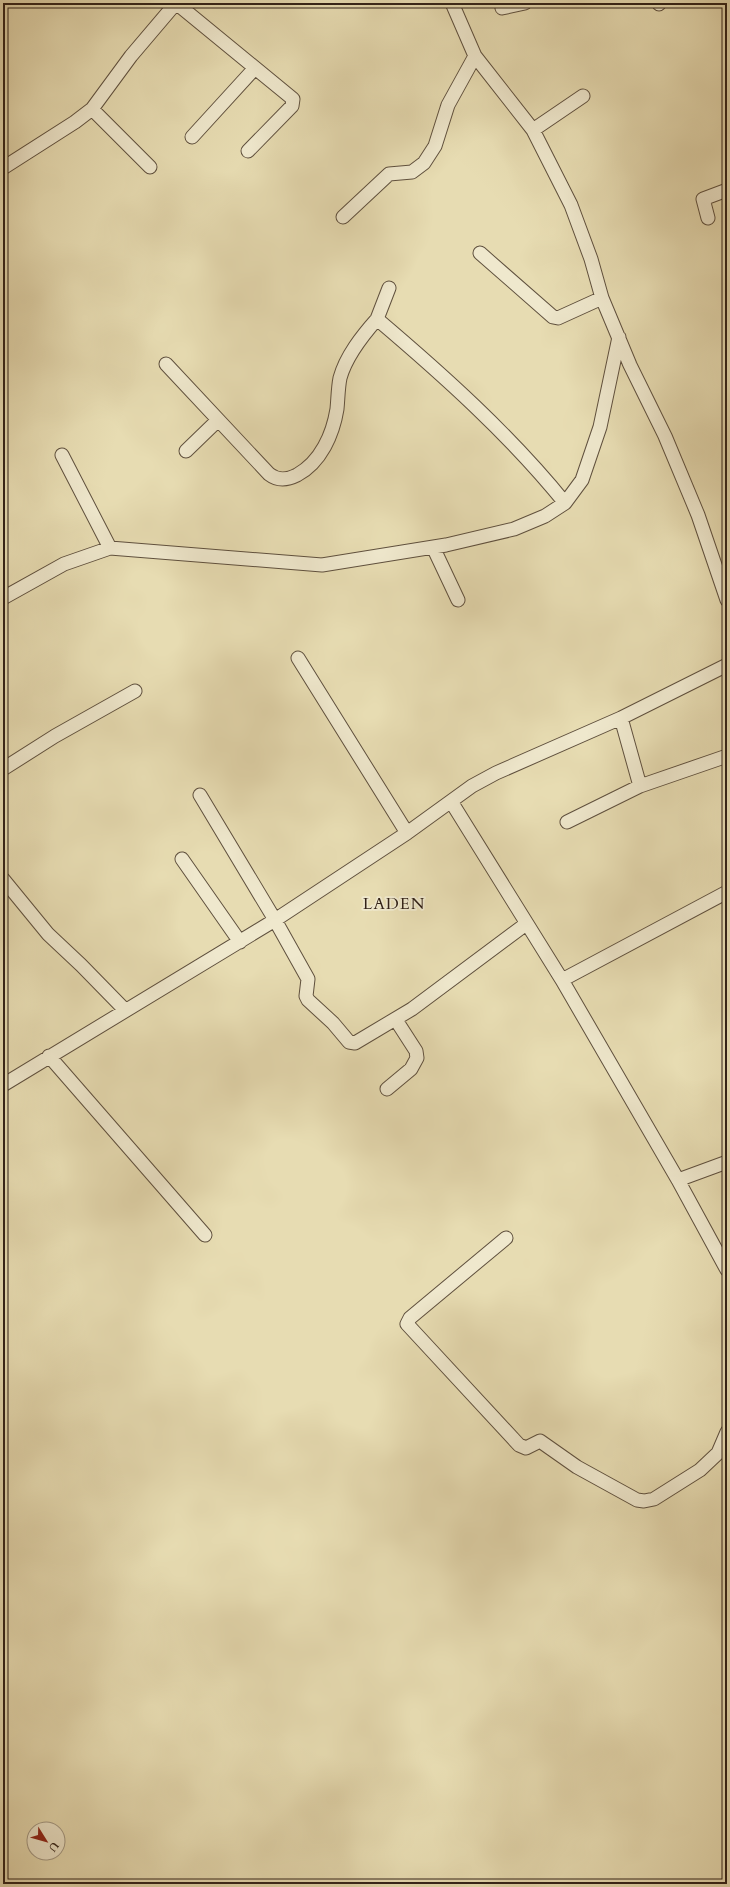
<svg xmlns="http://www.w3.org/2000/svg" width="730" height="1887" font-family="Cardo,serif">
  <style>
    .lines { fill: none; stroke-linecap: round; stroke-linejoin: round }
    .minor-casing { stroke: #5f503e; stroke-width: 15 }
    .minor { stroke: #efe8cd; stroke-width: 13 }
    .labels { text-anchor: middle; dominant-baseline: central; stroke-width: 3.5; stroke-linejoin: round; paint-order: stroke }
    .quarter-label { font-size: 16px; letter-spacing: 1px; fill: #322218; stroke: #efe8cd }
  </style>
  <rect width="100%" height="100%" fill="#e7dcb2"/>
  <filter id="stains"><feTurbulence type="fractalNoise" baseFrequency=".005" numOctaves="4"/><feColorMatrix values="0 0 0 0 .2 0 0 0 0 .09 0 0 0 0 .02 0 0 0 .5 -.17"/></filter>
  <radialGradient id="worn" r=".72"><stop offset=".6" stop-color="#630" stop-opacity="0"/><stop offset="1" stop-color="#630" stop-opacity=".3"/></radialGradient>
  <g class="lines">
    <g class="minor-casing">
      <path id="minor" d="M176 3 293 99 292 106 248 151
        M452 3 475 56 533 130 571 205 591 259 602 298 630 365 665 436 698 515 727 600
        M659 3V4
        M502 8 525 3
        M92 109 150 167
        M533 130 583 96
        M192 137 255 68
        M3 168 75 122 92 109 131 56 176 3
        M343 217 389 174 412 172 424 163 435 146 448 105 475 56
        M708 218 703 199 727 190
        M480 253 553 317 558 318 602 298
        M377 319 389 288
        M166 364 269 474C278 481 287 480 297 475 321 462 333 434 337 409 338 399 338 388 340 378 346 356 362 336 377 319 443 375 510 435 565 503
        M186 451 218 420
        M62 455 110 548
        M433 547 458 600
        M3 598 64 564 110 548 322 565 446 545 514 529 545 516 565 503 582 480 600 427 619 337
        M298 658 407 833
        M621 718 640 786
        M3 769 55 736 135 691
        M200 795 275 920 308 979 306 996 308 1000 333 1023 349 1042 355 1043 412 1009 526 924
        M452 803 562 980 678 1180 727 1270
        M567 822 640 786 727 756
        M182 859 240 942
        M3 879 48 934 81 965 125 1010
        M562 980 727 892
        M49 1056 205 1235
        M3 1085 275 920 407 833 472 786 496 773 621 718 727 665
        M387 1089 411 1069 417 1058 416 1051 396 1020
        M678 1180 727 1162
        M506 1238 410 1318 407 1324 519 1445 526 1448 540 1441 577 1467 637 1500 644 1501 654 1499 700 1470 718 1453 727 1432"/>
    </g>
    <use href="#minor" class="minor"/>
  </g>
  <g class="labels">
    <g class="quarter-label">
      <text x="394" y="904">LADEN</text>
    </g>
  </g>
  <rect width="730" height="1887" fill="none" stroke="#e7dcb2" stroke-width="16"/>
  <rect x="4" y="4" width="722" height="1879" fill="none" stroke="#322218" stroke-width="2"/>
  <rect x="8" y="8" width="714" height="1871" fill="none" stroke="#322218"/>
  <g transform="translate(46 1841) rotate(127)"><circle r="19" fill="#efe8cd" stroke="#a39985"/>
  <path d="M0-3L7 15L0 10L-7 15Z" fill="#8f2418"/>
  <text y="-6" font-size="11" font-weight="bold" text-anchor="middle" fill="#322218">U</text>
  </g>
  <rect width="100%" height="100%" filter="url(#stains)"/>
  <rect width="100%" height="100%" fill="url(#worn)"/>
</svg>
